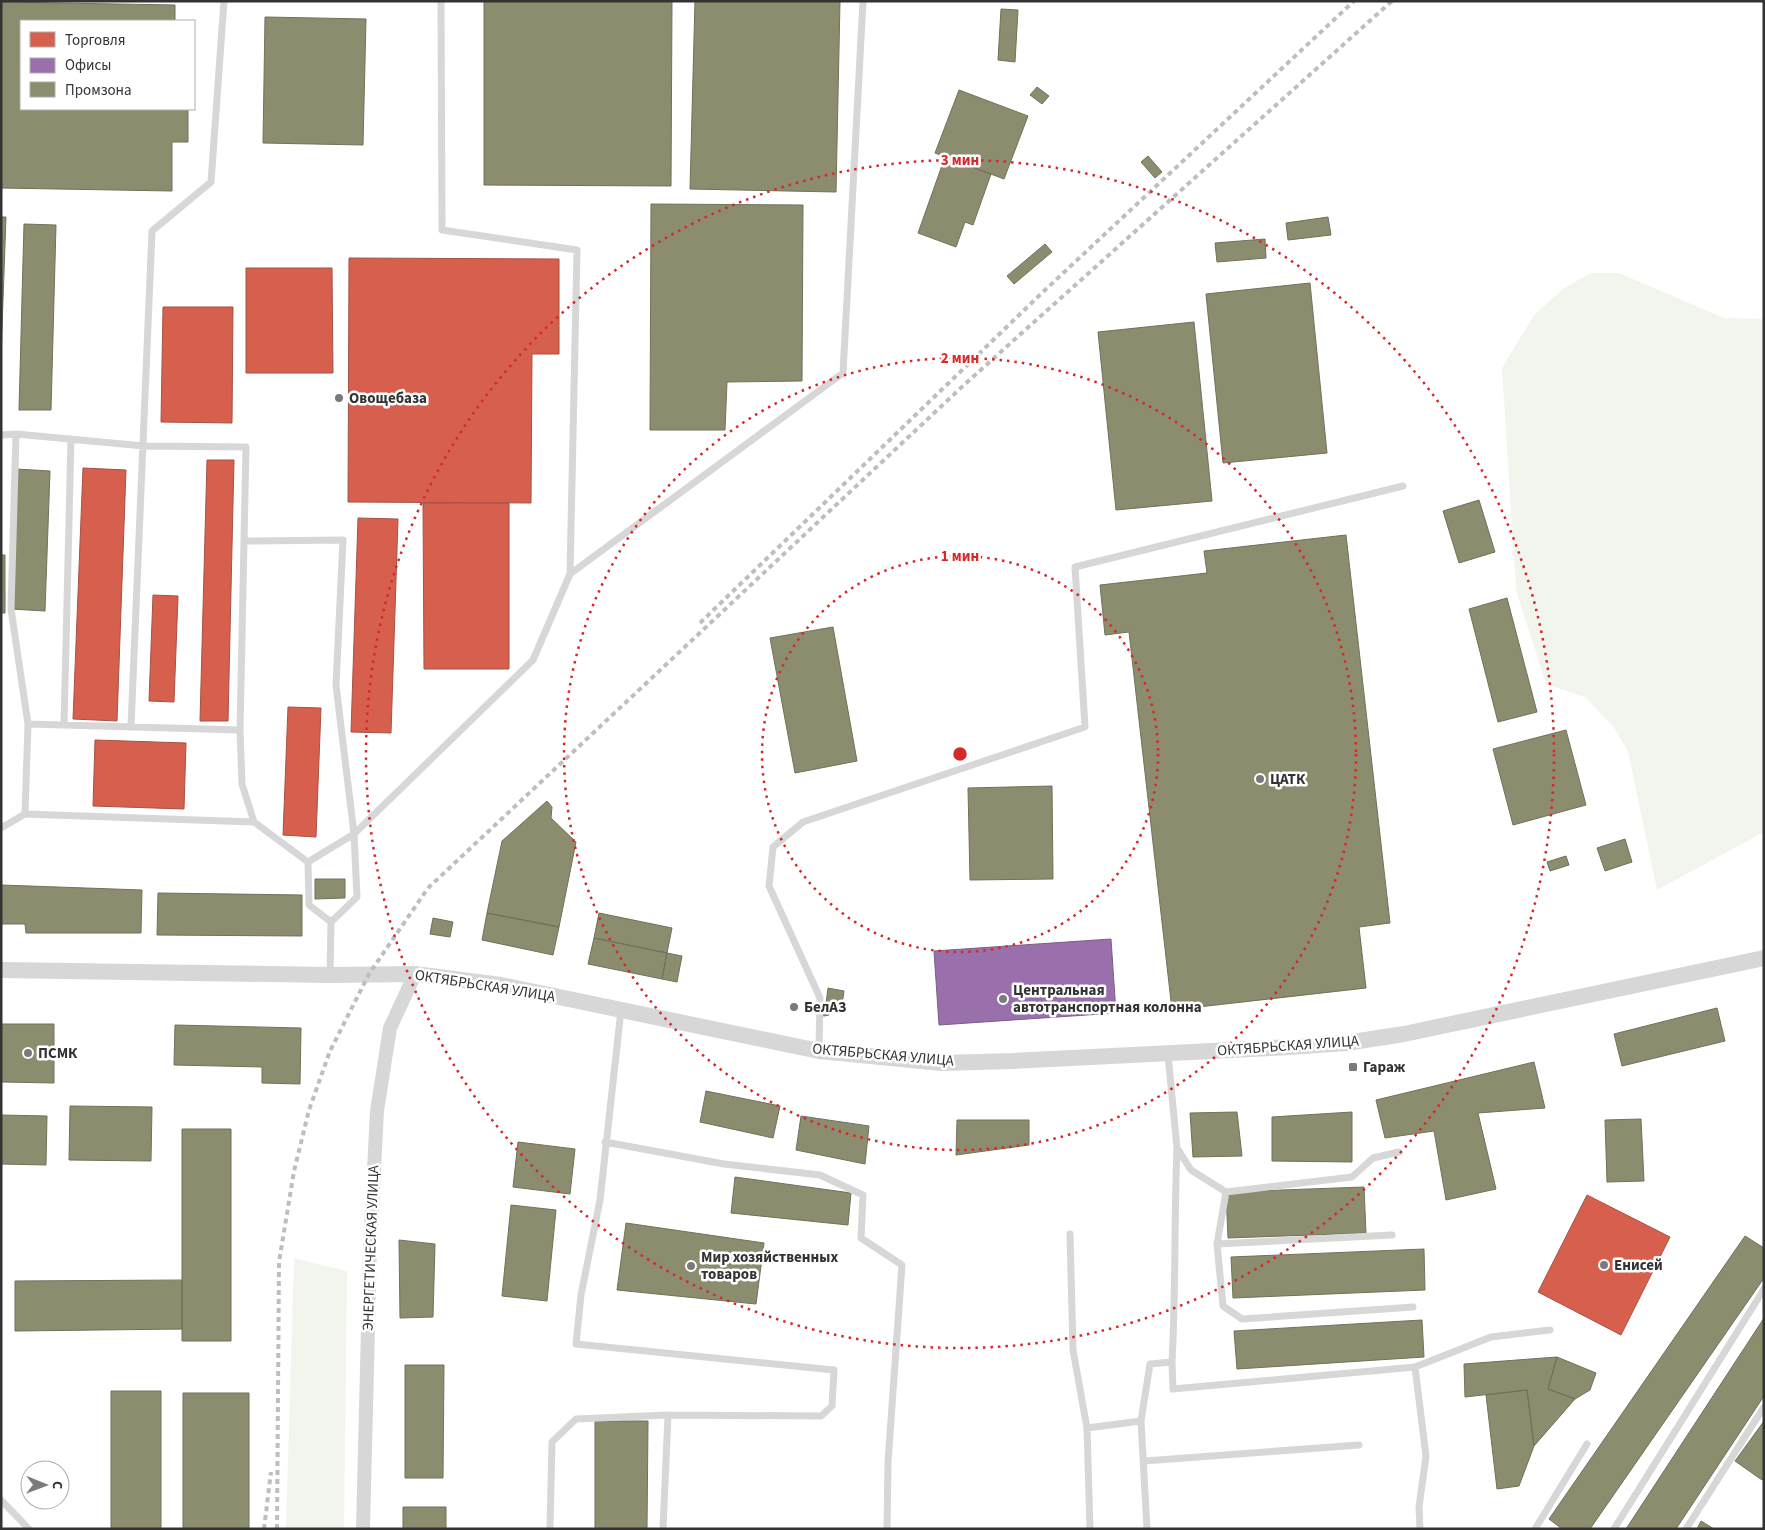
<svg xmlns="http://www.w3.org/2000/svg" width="1765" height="1530" font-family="'Source Sans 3',sans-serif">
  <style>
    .green { fill: #f1f5ed }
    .shops { fill: #d6604d; stroke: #a55245 }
    .offices { fill: #9970ab; stroke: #7a5e87 }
    .industry { fill: #8c8c6e; stroke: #71715c }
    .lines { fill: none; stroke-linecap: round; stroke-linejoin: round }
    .service { stroke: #d7d7d7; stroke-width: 7 }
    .minor { stroke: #d7d7d7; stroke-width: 14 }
    .tertiary { stroke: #d7d7d7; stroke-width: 16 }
    .rail { stroke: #bebebe; stroke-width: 4; stroke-dasharray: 5 4; stroke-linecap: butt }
    .ring { fill: none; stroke: #d62828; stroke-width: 2.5; stroke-dasharray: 2.5 5 }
    .poi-dot { fill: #7a7a7a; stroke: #fff; stroke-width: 2 }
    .labels { text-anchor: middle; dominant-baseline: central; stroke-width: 5; stroke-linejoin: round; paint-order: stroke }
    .poi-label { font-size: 15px; font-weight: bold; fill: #333; stroke: #fff; text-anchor: start }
    .street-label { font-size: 15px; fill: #333; stroke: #fff }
    .centre { fill: #d62828; stroke: #fff; stroke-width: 2.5 }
    .ring-label { font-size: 15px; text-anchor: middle; font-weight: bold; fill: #d62828; stroke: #fff; stroke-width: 5; stroke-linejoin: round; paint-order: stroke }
  </style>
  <rect width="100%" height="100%" fill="#fff"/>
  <path class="green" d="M1591 273H1619L1724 318 1764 319V832L1657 890 1628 751 1613 726 1585 697 1546 684 1516 590 1502 368 1534 315 1564 288Z
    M294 1258 347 1271 344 1529H286Z"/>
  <path class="shops" d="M349 258 559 259V354H532L531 503 348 502Z
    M246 268H332L333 373H246Z
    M163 307H233L232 423 161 422Z
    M207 460H234L228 721H200Z
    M83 468 126 470 117 721 73 719Z
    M423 503H509V669H424Z
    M358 518 398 519 391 733 351 732Z
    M153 595 178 596 174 702 149 701Z
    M288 707 321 708 316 837 283 835Z
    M95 740 186 743 184 809 93 806Z
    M1587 1195 1670 1237 1621 1335 1538 1292Z"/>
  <path class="offices" d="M1111 939 1116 1013 939 1025 934 951Z"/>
  <path class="industry" d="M484 1H672L671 186 484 185Z
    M695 1H840L836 192 690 189Z
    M1 2 175 5V21H21V109H188V142H172V191L1 188Z
    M1001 9 1018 10 1015 62 998 60Z
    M265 17 366 19 363 145 263 143Z
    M1037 87 1049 96 1042 104 1030 95Z
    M959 90 1028 116 1004 179 935 153Z
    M1148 156 1162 172 1155 178 1141 162Z
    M945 157 991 174 973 225 965 222 956 247 918 233Z
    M651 204 803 205 802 381 727 382 725 430H650Z
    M1 217H6L1 356Z
    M1328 217 1331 235 1288 240 1286 223Z
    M24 224 56 225 51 410H19Z
    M1265 239 1266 258 1217 262 1215 243Z
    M1045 244 1052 252 1014 284 1007 276Z
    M1310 283 1327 453 1223 463 1206 294Z
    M1194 322 1212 501 1116 510 1098 332Z
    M16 469 50 471 45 611 11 609Z
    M1479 500 1495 552 1459 563 1443 511Z
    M1346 535 1390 923 1359 927 1366 988 1172 1010 1129 632 1105 635 1100 585 1207 573 1204 551Z
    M1 555H5V613H1Z
    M1507 598 1537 712 1498 722 1469 609Z
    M833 627 857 761 795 773 770 638Z
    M1566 730 1586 805 1513 825 1493 749Z
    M1052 786 1053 879 970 880 968 788Z
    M547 801 552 807 551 818 576 842 559 927 487 913 502 841Z
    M1625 839 1632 862 1605 871 1597 848Z
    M1566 856 1569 865 1550 871 1547 862Z
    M315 879H345V898L315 899Z
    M1 885 142 890 141 933H26L25 924H1Z
    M158 893 302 895V936L157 935Z
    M487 913 559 927 553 955 482 940Z
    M599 913 672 928 667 953 594 938Z
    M433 918 453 922 450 937 430 934Z
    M594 938 667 953 662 979 588 964Z
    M667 953 682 956 677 982 662 979Z
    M828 988 844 991 841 1012 831 1011 829 1015 824 1016 822 1015V1005L826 1004Z
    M1717 1008 1725 1041 1622 1066 1614 1034Z
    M1 1024H54V1083L1 1082Z
    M175 1025 301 1028 300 1084 262 1083V1067L174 1065Z
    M1534 1062 1545 1108 1478 1113 1496 1189 1446 1200 1434 1131 1385 1138 1376 1100Z
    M706 1091 780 1106 773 1138 700 1122Z
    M70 1106 152 1107 151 1161 69 1160Z
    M1237 1112 1242 1156 1193 1157 1190 1113Z
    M1352 1112V1162L1272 1161V1117Z
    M1 1115 47 1116 46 1165 1 1164Z
    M801 1116 869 1126 865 1164 796 1150Z
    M1641 1119 1644 1181 1607 1182 1605 1120Z
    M957 1120H1029V1145L956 1155Z
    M182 1129H231V1341H182Z
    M518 1142 575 1149 570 1194 513 1187Z
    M735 1177 851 1193 848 1225 731 1213Z
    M1364 1187 1366 1233 1228 1238 1226 1192Z
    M511 1205 556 1210 547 1301 502 1296Z
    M626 1223 764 1243 756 1304 617 1290Z
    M1745 1236 1764 1248V1278L1590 1529H1562L1549 1519Z
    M399 1240 435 1244 433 1317 400 1318Z
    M1424 1249 1425 1290 1233 1298 1231 1257Z
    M182 1280V1329L15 1331V1281Z
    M1764 1318V1396L1676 1529H1626Z
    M1422 1320 1424 1357 1237 1369 1234 1331Z
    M1557 1357 1596 1373 1590 1390 1575 1399 1548 1389Z
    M1557 1357 1548 1389 1575 1399 1534 1446 1527 1390 1465 1397 1464 1364Z
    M405 1365H444L443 1478H405Z
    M1527 1390 1534 1446 1519 1486 1497 1489 1486 1395Z
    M111 1391H161V1529H111Z
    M183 1393H249V1529H183Z
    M595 1421H648L647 1529H595Z
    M1764 1421V1477L1762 1480 1735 1461Z
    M403 1507H446V1529H403Z
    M1701 1521 1714 1529H1697Z"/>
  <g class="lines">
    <path class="service" d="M16 434 11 609 28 724
      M1 435 16 434 144 446 246 447 240 730 242 784 254 822 308 862
      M245 541 343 540 336 685 354 834 308 862 309 905 331 922
      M570 574 843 373 863 1
      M64 725 71 439
      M131 726 152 231 211 182 224 1
      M240 730 28 724 25 814 254 822
      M1 828 25 814
      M330 975 331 922 357 897 354 834 533 660 570 574 577 250 442 230 441 1
      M819 1050 820 998 769 886 773 847 803 822 1085 727 1075 567 1403 486
      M1168 1055 1177 1148 1191 1170 1226 1192 1352 1177 1373 1158 1399 1152
      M605 1142 724 1164 820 1175 863 1195 861 1238 902 1265 888 1462 887 1529
      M1226 1192 1217 1244 1392 1235
      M1070 1234 1073 1350 1087 1428 1090 1529
      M1217 1244 1223 1306 1242 1319 1413 1307
      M1172 1362 1173 1389 1415 1367 1426 1456 1419 1507 1420 1529
      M1415 1367 1491 1337 1550 1330
      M1141 1421 1147 1529
      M1087 1428 1141 1421 1150 1364 1172 1362C1176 1291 1174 1219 1177 1148
      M1144 1461 1359 1445
      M1 1500 29 1529
      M550 1529 552 1442 576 1419 668 1415 821 1416 832 1406 834 1370 576 1344 581 1295 600 1200 621 1010
      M663 1529 668 1415
      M1535 1529 1587 1444
      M1614 1529 1764 1289
      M1686 1529 1764 1407"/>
    <path class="minor" d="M363 1529 370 1248 377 1111 390 1028 415 974"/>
    <path class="tertiary" d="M1 970 330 975 415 974 501 985 819 1051 942 1063 1013 1061 1290 1047 1346 1043 1404 1034 1764 958"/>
    <path class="rail" d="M700 623 1044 291 1354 1
      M264 1529 271 1472
      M277 1529 279 1262 294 1171 309 1110 330 1051 369 974 428 888 965 384 1392 1"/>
  </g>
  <g class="ring">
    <circle cx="960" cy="754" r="198"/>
    <circle cx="960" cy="754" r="396"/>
    <circle cx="960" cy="754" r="594"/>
  </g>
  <g class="poi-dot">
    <circle cx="339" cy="398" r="5"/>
    <circle cx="1260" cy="779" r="5"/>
    <circle cx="1003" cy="999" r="5"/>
    <circle cx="794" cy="1007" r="5"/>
    <circle cx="28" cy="1053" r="5"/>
    <rect x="1348" y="1062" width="10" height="10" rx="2.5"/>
    <circle cx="1604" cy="1265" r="5"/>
    <circle cx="691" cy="1266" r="5"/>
  </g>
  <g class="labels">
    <g class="poi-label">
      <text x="349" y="398">Овощебаза</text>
      <text x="1270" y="779">ЦАТК</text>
      <text x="1013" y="990">Центральная<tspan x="1013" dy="17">автотранспортная колонна</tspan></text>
      <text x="804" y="1007">БелАЗ</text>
      <text x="38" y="1053">ПСМК</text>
      <text x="1363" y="1067">Гараж</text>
      <text x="701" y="1257">Мир хозяйственных<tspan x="701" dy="17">товаров</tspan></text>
      <text x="1614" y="1265">Енисей</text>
    </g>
    <g class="street-label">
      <text transform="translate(485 986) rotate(9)">ОКТЯБРЬСКАЯ УЛИЦА</text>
      <text transform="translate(1288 1046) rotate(-4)">ОКТЯБРЬСКАЯ УЛИЦА</text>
      <text transform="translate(883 1055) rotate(5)">ОКТЯБРЬСКАЯ УЛИЦА</text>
      <text transform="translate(371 1248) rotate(-88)">ЭНЕРГЕТИЧЕСКАЯ УЛИЦА</text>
    </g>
  </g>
  <circle cx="960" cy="754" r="8" class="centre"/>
  <g class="ring-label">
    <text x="960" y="165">3 мин</text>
    <text x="960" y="363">2 мин</text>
    <text x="960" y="561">1 мин</text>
  </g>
  <rect width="1765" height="1530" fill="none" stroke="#333333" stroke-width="5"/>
  <rect x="20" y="20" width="175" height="90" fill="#ffffff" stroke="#adadad"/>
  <rect x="30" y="32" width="25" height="15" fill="#d6604d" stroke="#adadad"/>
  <text x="65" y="45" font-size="15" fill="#333333">Торговля</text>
  <rect x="30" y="58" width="25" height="15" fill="#9970ab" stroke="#adadad"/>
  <text x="65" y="70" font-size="15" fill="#333333">Офисы</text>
  <rect x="30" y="82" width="25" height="15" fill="#8c8c6e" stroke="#adadad"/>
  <text x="65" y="95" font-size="15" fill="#333333">Промзона</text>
  <g transform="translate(45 1485) rotate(91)"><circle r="24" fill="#ffffff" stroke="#adadad"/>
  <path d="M0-4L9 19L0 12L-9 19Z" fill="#7a7a7a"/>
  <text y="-8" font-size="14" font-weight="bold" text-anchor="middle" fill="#333333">С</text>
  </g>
</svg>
